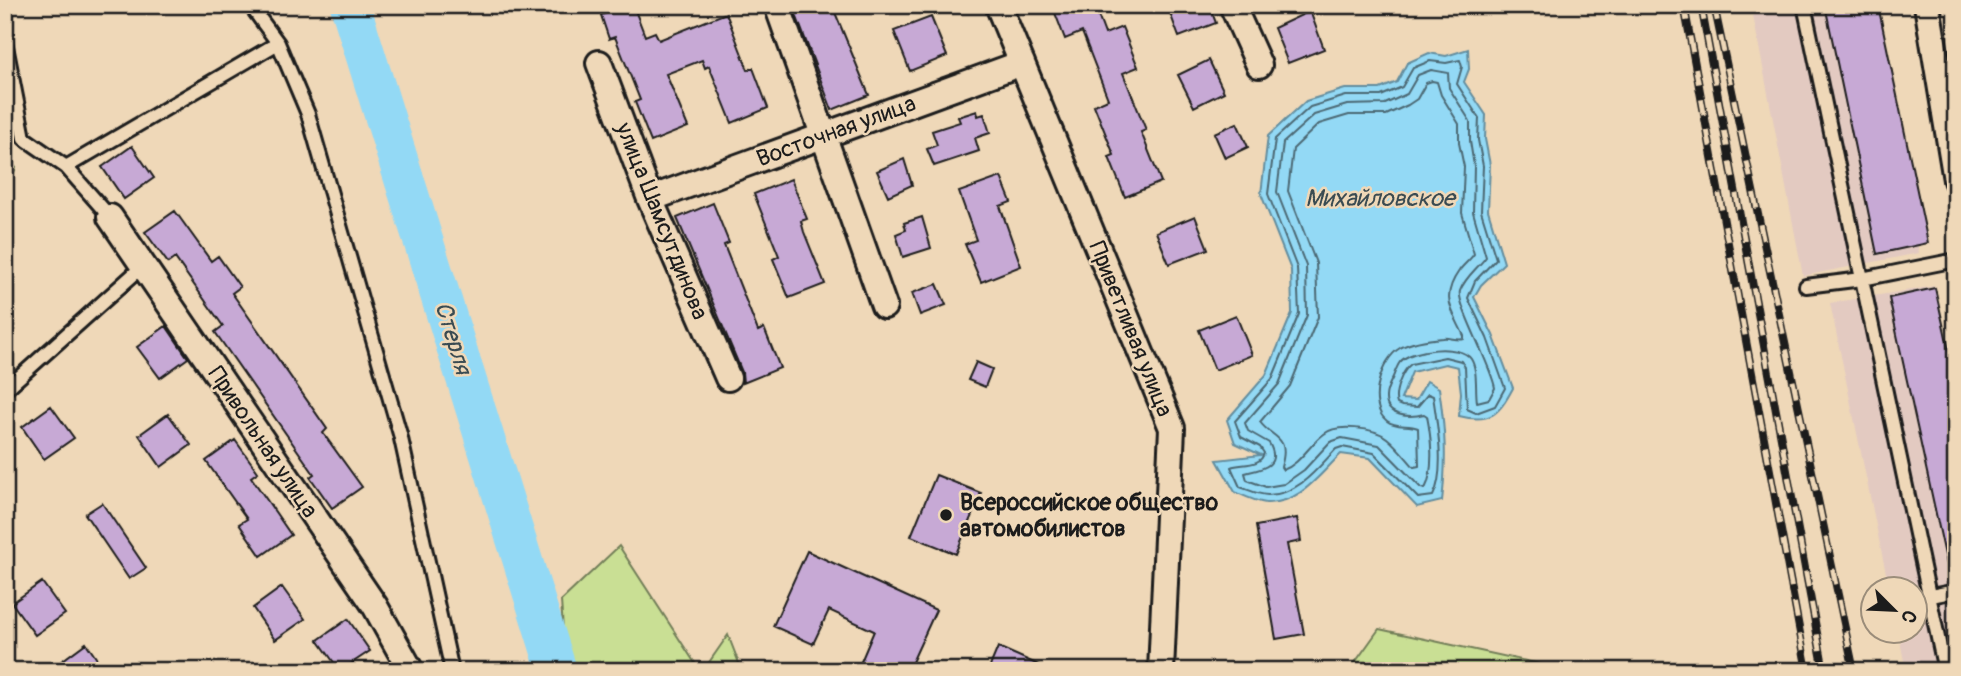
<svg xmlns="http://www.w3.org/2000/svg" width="1961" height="676" font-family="Pangolin,sans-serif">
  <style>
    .built { fill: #e3cac1 }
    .green { fill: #c9df94; stroke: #727e58; stroke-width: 2 }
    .water { fill: #93d9f5; stroke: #638d9e; stroke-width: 2 }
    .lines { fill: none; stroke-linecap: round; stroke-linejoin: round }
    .shore { stroke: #4c6873; stroke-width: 2 }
    .river { stroke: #93d9f5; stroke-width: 40 }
    .building { fill: #c7a9d5; stroke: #1c1c1c; stroke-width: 2 }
    .lane-casing { stroke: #1c1c1c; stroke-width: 18 }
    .street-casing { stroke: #1c1c1c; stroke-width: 30 }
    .lane { stroke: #efd8b8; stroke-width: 12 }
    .street { stroke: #efd8b8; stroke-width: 24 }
    .rail-casing { stroke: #1c1c1c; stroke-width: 8 }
    .rail { stroke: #efd8b8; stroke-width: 5; stroke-dasharray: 16; stroke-linecap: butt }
    .poi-dot { fill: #1c1c1c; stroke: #efd8b8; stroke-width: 2.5 }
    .labels { text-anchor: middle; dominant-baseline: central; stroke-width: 5; stroke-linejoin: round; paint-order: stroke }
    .street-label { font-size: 23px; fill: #1c1c1c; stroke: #efd8b8 }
    .poi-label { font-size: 23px; font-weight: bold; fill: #1c1c1c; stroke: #efd8b8; text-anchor: start }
    .water-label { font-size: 24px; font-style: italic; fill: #3a4b52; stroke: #efd8b8 }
  </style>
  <rect width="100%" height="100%" fill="#efd8b8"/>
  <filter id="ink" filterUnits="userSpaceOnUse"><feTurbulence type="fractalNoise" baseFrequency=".0143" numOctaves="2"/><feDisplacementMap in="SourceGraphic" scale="14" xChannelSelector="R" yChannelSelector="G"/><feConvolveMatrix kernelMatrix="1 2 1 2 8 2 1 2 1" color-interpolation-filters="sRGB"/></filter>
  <g filter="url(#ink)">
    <path class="built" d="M1751 5H1872L1919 253 1803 276Z
      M1935 286 1956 392V671H1906L1898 631 1916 630V588H1889L1830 303Z"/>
    <path class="green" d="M5 155 16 168 5 191Z
      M619 546 700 671H566L561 601Z
      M1379 629 1572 671H1349Z
      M728 635 742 671H703Z"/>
    <path class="water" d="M1468 49 1469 69 1464 82 1486 115 1485 139 1490 165 1488 210 1504 263 1481 285 1474 297 1493 335 1513 388C1499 414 1491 424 1459 416L1461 393 1458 367 1445 364 1412 372 1401 399 1416 400 1427 381 1439 388C1445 429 1447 459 1442 501L1417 507 1370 458 1341 454C1319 475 1300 504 1266 503 1256 502 1244 496 1235 492L1217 460 1261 455 1235 443 1227 420 1266 375 1292 313 1291 270 1261 194 1268 136 1306 101 1345 89H1380L1397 82 1407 63 1429 53 1446 56Z"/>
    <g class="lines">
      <path class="shore" d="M1460 60 1462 67 1457 84 1479 118 1478 140 1483 166 1481 211 1496 259 1475 281 1468 298 1487 338 1505 388 1495 406 1476 413 1467 409 1465 367 1461 361 1445 357 1411 364C1402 371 1393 393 1397 404L1402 406 1417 407 1428 394 1433 396C1437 423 1446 472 1433 496L1418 498 1374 453 1342 447 1336 449C1317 469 1298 495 1268 495 1259 495 1249 490 1240 487L1231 467C1242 463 1261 467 1264 453L1260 447 1241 437 1235 421 1272 379 1299 314 1297 268 1268 194 1275 139 1310 107 1346 96H1381L1402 87 1413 68 1430 61 1446 63Z
        M1431 70 1448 73 1449 88 1470 121V141L1474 166 1473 212 1486 257C1477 269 1465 277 1460 291 1456 303 1492 367 1495 388L1489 399 1477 402C1475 389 1478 370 1471 359 1460 343 1411 349 1400 362 1397 366 1395 372 1393 377 1390 383 1386 390 1386 397 1385 417 1410 418 1424 414L1427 416C1431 436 1435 470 1425 489L1421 488 1379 445 1342 438 1330 442 1304 470 1284 484 1266 487 1247 480 1245 473C1262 469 1282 466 1269 443L1248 431 1245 423 1279 384 1307 315 1306 266 1277 192 1283 143 1314 115 1347 105 1385 104 1407 94 1418 75Z
        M1432 81 1437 82 1441 95 1459 124V143L1464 167 1462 213 1474 254C1470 260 1463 265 1459 271 1440 298 1452 310 1464 336V339C1457 341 1450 337 1443 338 1430 339 1411 342 1400 348 1381 359 1366 405 1387 421 1396 428 1408 424 1418 428L1419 466 1414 467C1405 457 1397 446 1387 438 1375 428 1336 423 1324 434 1309 445 1300 464 1283 470L1281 467C1291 435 1272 439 1260 422L1290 386 1318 317 1316 263 1288 191 1293 149 1319 124 1349 115H1386L1408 105 1417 99 1426 83Z"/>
      <path class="river" d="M350 5 557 671"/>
    </g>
    <path class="building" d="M628 5H633L645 36 655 32 659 40 726 13 748 70 753 68 768 108 732 123 709 66 705 68 702 60 666 74 688 127 651 142 635 102 640 100 615 37 609 39 601 15Z
      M813 5H832L869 95 832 110 795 12Z
      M1052 5H1094L1105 34 1122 27 1138 67 1123 73 1146 130 1141 132 1161 182 1125 197 1109 157 1114 155 1094 105 1108 99 1082 32 1065 39Z
      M1167 5H1209L1216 23 1179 37Z
      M1825 5H1878L1928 243 1877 254Z
      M1310 11 1324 49 1288 63 1274 28Z
      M931 17 947 56 910 71 894 31Z
      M1209 60 1224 92 1194 107 1178 75Z
      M977 111 978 116 984 114 990 133 975 138 979 151 934 166 927 149 937 145 932 131 960 122 958 117Z
      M1237 123 1248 147 1225 158 1214 133Z
      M132 146 154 178 124 199 102 167Z
      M904 159 912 185 888 196 877 171Z
      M1001 177 1011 202 1000 206 1021 266 981 282 965 244 976 240 959 192Z
      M791 179 807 219 801 221 804 232 825 284 789 298 773 259 779 256 754 194Z
      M713 203 729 243 724 245 758 331 764 328 780 368 743 383 742 372 677 218Z
      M175 211 211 261 218 256 240 287 232 293 327 429 323 433 362 487 332 508 310 477 314 474 215 332 223 326 175 258 168 263 145 232Z
      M1195 216 1208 249 1169 264 1156 232Z
      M922 217 931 248 903 257 896 234 906 230 904 223Z
      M937 284 946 305 920 315 912 293Z
      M1935 288 1956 382V568L1948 569 1889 298Z
      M1236 315 1252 355 1215 370 1199 330Z
      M166 326 188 358 160 378 137 347Z
      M976 362 992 369 985 387 968 380Z
      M51 406 74 438 44 459 22 427Z
      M168 414 191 445 161 467 139 435Z
      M235 440 258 472 251 477 291 535 261 556 239 524 247 519 206 461Z
      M936 475 981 493 956 554 911 536Z
      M102 503 146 568 129 579 85 514Z
      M1297 518 1301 541 1287 544 1304 634 1276 639 1256 526Z
      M807 551 936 610 908 671H857L874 631 829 610 813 644 773 626Z
      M42 582 65 614 35 635 12 603Z
      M282 587 305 619 275 640 253 608Z
      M348 619 370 651 340 671 318 640Z
      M86 643 105 671H48Z
      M998 647 1052 671H988Z"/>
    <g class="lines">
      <g class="lane-casing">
        <path id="lane" d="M250 5 278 43 308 114 400 434 452 671
          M1804 5 1945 671
          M5 41 24 138 66 167 110 217
          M66 167 278 43
          M1806 286 1862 279 1956 260
          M5 390 143 266
          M1916 599 1956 591"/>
      </g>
      <g class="street-casing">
        <path id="street" d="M777 5 884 306
          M998 5 1172 428 1161 671
          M1232 5 1259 65
          M1927 5 1956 180
          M599 63 650 199 728 378
          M650 199 1022 63
          M110 217 375 606 411 671"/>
      </g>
      <use href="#lane" class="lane"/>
      <use href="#street" class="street"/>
      <g class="rail-casing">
        <path id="rail" d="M1684 5 1807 671
          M1701 5 1824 671
          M1714 5 1854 671"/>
      </g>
      <use href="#rail" class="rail"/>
    </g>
  </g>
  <circle class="poi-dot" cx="946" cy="515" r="7"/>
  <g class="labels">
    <g class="street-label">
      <text transform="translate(836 131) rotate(-20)">Восточная улица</text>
      <text transform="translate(662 221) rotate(68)">улица Шамсутдинова</text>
      <text transform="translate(1131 329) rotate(68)">Приветливая улица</text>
      <text transform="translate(263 442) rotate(56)">Привольная улица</text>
    </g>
    <g class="poi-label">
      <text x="960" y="502">Всероссийское общество<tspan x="960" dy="26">автомобилистов</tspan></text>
    </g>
    <g class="water-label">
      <text x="1380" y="198">Михайловское</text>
      <text transform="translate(453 338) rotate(73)">Стерля</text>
    </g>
  </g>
  <rect width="1961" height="676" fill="none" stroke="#efd8b8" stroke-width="28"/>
  <rect x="14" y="14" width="1933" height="648" fill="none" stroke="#1c1c1c" stroke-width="2.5" filter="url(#ink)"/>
  <g transform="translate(1894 610) rotate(114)"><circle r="33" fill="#efd8b8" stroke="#9b8d7a" stroke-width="2"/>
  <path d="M0-5L12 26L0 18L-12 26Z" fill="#1c1c1c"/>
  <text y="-10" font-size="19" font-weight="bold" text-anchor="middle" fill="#1c1c1c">С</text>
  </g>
</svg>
